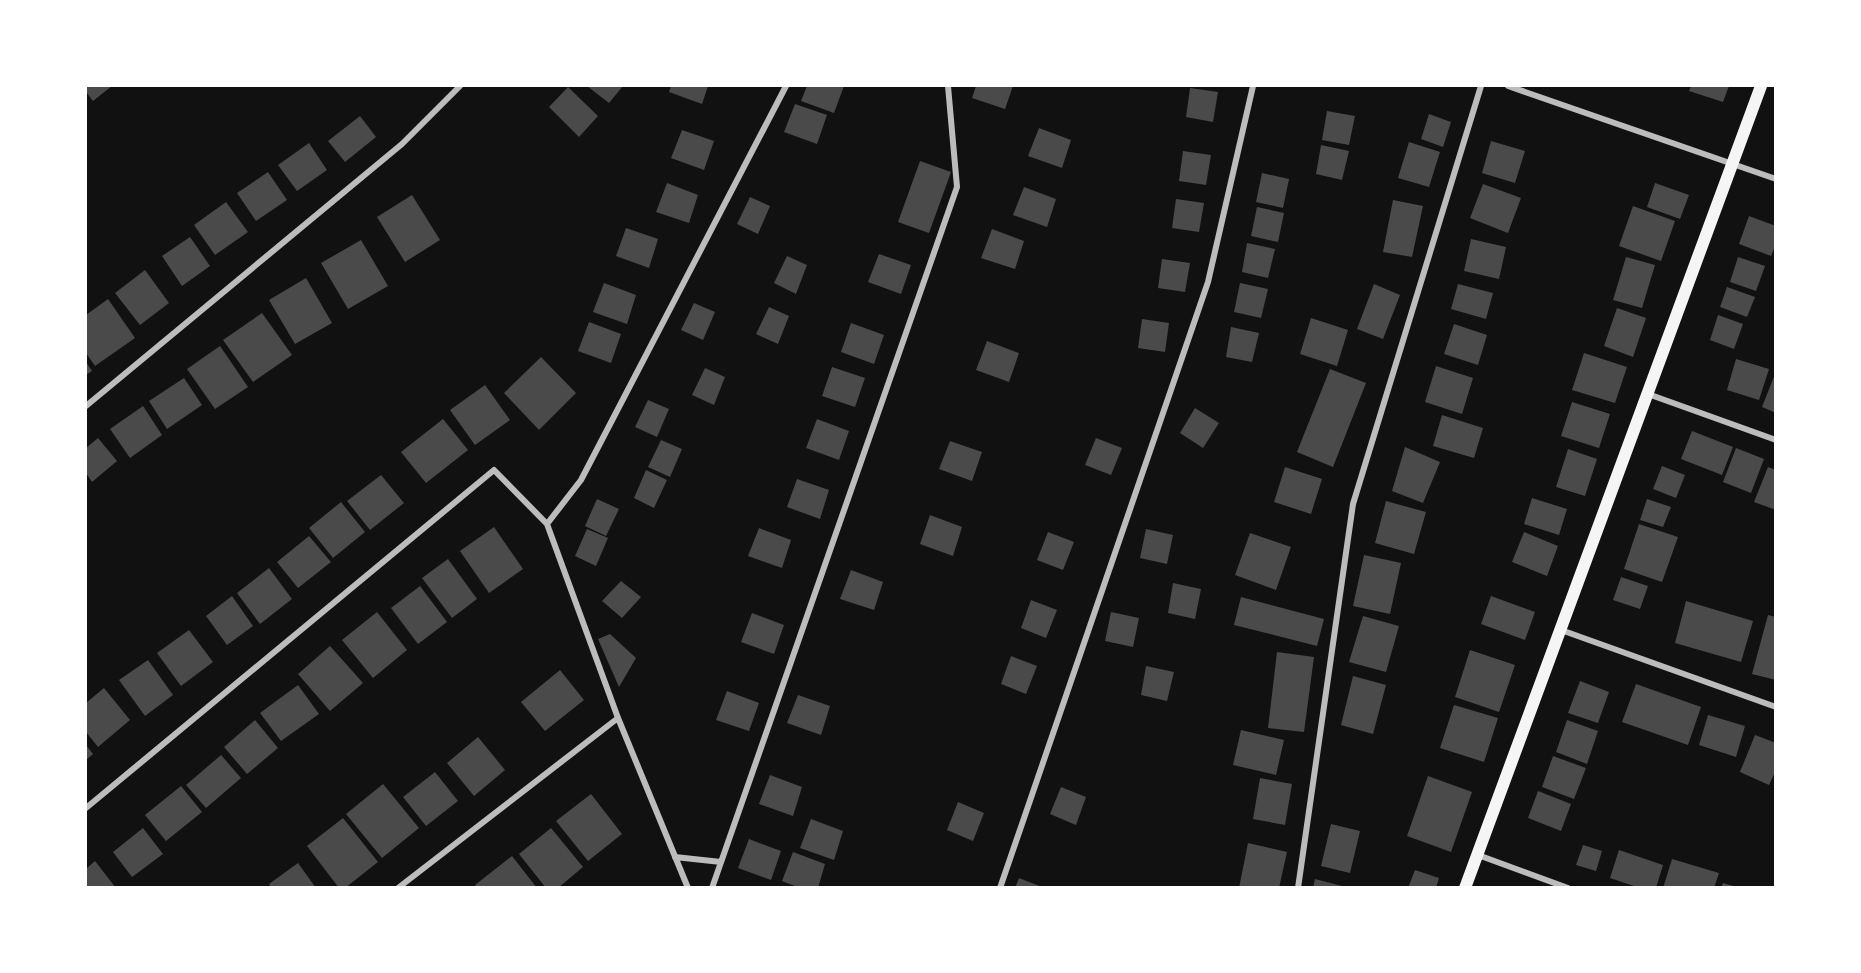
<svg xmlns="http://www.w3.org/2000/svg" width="1861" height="973" font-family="'Work Sans',sans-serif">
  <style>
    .building { fill: #4a4a4a }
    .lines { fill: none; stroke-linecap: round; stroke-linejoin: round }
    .minor { stroke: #bcbcbc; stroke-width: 6 }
    .secondary { stroke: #f5f5f5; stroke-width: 12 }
  </style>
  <rect width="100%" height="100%" fill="#111"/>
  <path class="building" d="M86 86H112L93 101 86 92Z
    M587 86H623L609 103Z
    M671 86H708L702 104 669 92Z
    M807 86H844L834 113 801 101Z
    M976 86H1013L1005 109 972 98Z
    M1691 86H1729L1723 102 1689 91Z
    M568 87 598 116 579 137 549 107Z
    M1190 88 1218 92 1213 122 1186 117Z
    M795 104 827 115 817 144 784 132Z
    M1327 111 1355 116 1349 145 1322 140Z
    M1429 114 1451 122 1443 147 1421 139Z
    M360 116 376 137 345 162 328 141Z
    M1039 128 1071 140 1062 168 1028 156Z
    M682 130 714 141 704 170 671 158Z
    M1491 141 1525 151 1515 183 1482 173Z
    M1409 142 1440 152 1429 187 1398 178Z
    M309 143 327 170 297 191 278 165Z
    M1321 145 1349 151 1342 180 1316 174Z
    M1183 151 1211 155 1206 185 1179 181Z
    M920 161 951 172 929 233 898 222Z
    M268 172 287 200 256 221 237 193Z
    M1262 173 1289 179 1283 208 1256 202Z
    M667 183 698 195 689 223 656 212Z
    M1655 183 1689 195 1680 219 1647 207Z
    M1483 184 1521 198 1508 233 1470 218Z
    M1024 187 1056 199 1047 227 1013 215Z
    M412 195 440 240 405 262 377 217Z
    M750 197 770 206 758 234 737 224Z
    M1176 199 1204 203 1199 232 1172 228Z
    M1393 200 1423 206 1412 257 1383 252Z
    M226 202 248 232 215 255 194 225Z
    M1633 206 1675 221 1661 261 1619 246Z
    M1257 207 1284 213 1278 242 1251 236Z
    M1749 216 1776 226V244L1771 256 1739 244Z
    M626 228 658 239 649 268 616 256Z
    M992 229 1024 241 1015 269 981 258Z
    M190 237 210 266 182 286 162 256Z
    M1471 239 1506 247 1499 279 1464 271Z
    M361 240 388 286 348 309 321 263Z
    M1247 243 1275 249 1268 278 1242 272Z
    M879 254 911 265 901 294 868 282Z
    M787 256 807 265 796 294 774 283Z
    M1626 257 1655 265 1642 308 1613 300Z
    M1738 257 1765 266 1756 291 1730 282Z
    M1162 259 1190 263 1185 292 1158 288Z
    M145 270 169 303 140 325 115 293Z
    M306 278 332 323 295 344 269 300Z
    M604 283 636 295 627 324 593 312Z
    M1240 283 1268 289 1261 318 1234 312Z
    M1374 284 1400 295 1383 339 1357 329Z
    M1458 284 1493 293 1486 319 1451 309Z
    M1727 287 1755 297 1747 317 1720 307Z
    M108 299 135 338 95 366 86 353V315Z
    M694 303 715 312 703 340 681 330Z
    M769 307 789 316 778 344 756 334Z
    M1617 308 1646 318 1633 357 1604 346Z
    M262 313 292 355 253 382 223 340Z
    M1718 315 1743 324 1734 349 1710 340Z
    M1311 318 1348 330 1337 366 1300 354Z
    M1142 319 1169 323 1165 352 1138 348Z
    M589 322 621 334 611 363 578 351Z
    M851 323 884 335 874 364 841 352Z
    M1454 324 1487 335 1478 365 1444 354Z
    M1231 327 1259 333 1252 362 1226 357Z
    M987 341 1019 353 1009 382 976 370Z
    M220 346 248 387 215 409 187 369Z
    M1584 353 1627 367 1615 403 1572 390Z
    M541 357 576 393 539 430 504 393Z
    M1736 359 1769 369 1759 400 1727 390Z
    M86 362 92 371 86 375Z
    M1436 366 1473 378 1462 414 1425 402Z
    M832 367 865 378 855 407 822 396Z
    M705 368 725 377 714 405 692 395Z
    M1330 369 1366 383 1333 467 1297 452Z
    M1775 374H1776V413L1762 407Z
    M184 378 202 405 167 429 149 401Z
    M485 385 510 420 475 445 450 410Z
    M648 400 669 409 657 437 635 427Z
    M1572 402 1610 414 1599 448 1561 436Z
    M143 406 162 435 130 458 110 429Z
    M1195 408 1219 423 1203 448 1180 433Z
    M1442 415 1483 428 1474 458 1433 446Z
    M443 419 468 450 426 483 401 452Z
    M817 419 849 431 839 460 806 448Z
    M1692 431 1733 447 1722 475 1681 459Z
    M98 438 117 461 92 482 86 473V448Z
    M1096 438 1122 448 1111 475 1085 465Z
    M661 440 682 449 670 477 648 467Z
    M950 441 982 452 972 481 939 469Z
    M1405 447 1440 462 1423 503 1392 491Z
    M1736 448 1764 459 1751 493 1723 482Z
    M1568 449 1597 459 1585 496 1556 487Z
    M1662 466 1685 475 1676 498 1653 489Z
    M1285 467 1322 479 1311 514 1274 502Z
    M1768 467 1776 470V510L1754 502Z
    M646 470 667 480 654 508 634 498Z
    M381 475 404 503 370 530 347 501Z
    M797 479 829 490 820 519 787 507Z
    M1532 498 1567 509 1559 535 1524 524Z
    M597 499 619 509 606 536 585 526Z
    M1647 499 1671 507 1663 527 1640 520Z
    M1386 501 1426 512 1414 554 1375 543Z
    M341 502 365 532 333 558 309 528Z
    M930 515 962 527 953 556 920 544Z
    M1639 524 1678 537 1662 582 1624 569Z
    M494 527 523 569 489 593 460 551Z
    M759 528 791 540 782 568 748 556Z
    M587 529 608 538 596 566 575 556Z
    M1146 529 1173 535 1167 564 1140 558Z
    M1048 532 1074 542 1063 570 1037 560Z
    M1524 532 1558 546 1547 576 1512 562Z
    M1250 533 1291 547 1276 590 1235 575Z
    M309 536 331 562 298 588 277 562Z
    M1364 555 1401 563 1390 614 1353 606Z
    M448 559 477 599 452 618 422 578Z
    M269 568 292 599 260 624 237 593Z
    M851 570 883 582 874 610 840 599Z
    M1621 577 1648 586 1640 609 1613 600Z
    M621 581 641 597 622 618 602 601Z
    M1173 583 1201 589 1195 619 1168 613Z
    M420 586 447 622 418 644 391 608Z
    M232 596 253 626 227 645 206 616Z
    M1491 596 1535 612 1525 640 1481 624Z
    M1241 597 1324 619 1317 646 1234 625Z
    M1031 600 1057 610 1046 638 1021 628Z
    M1686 601 1753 621 1741 662 1675 643Z
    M377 612 407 650 373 678 342 640Z
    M1111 612 1139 618 1133 647 1105 641Z
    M752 613 784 625 774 654 741 642Z
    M1768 615 1776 617V680L1752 674Z
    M1363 616 1399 626 1386 672 1349 662Z
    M189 630 213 662 181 686 157 653Z
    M610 634 636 658 619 687 598 639Z
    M330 646 363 683 330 711 298 674Z
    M1470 650 1515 665 1499 712 1455 697Z
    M1277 652 1314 657 1304 732 1268 728Z
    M1011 656 1037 666 1026 694 1001 684Z
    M148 660 173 695 145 716 119 680Z
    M1146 666 1174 672 1167 701 1141 695Z
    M560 670 584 700 545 731 521 702Z
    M1353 676 1386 685 1373 734 1341 725Z
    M1580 681 1609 692 1598 723 1568 713Z
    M1636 684 1701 707 1688 745 1622 722Z
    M298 685 319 714 281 741 260 713Z
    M104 688 130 720 98 747 86 732V703Z
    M727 691 759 703 749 731 716 720Z
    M798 695 830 706 821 735 787 723Z
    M1454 705 1498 718 1484 762 1440 748Z
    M1708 715 1745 726 1736 757 1699 745Z
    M255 720 278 748 247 774 224 747Z
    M1567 720 1598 731 1587 764 1556 752Z
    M1241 730 1284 740 1276 775 1233 765Z
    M1755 735 1776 743V770L1769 785 1740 772Z
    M478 737 505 770 474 796 447 763Z
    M86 745 93 754 86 760Z
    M221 755 241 778 206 808 186 785Z
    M1553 756 1586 768 1574 799 1542 787Z
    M435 772 458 801 426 826 403 797Z
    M770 775 802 787 793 816 759 804Z
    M1428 776 1472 792 1451 852 1407 836Z
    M1260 778 1292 784 1285 825 1253 819Z
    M383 784 419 828 382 858 346 814Z
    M181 786 202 812 166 841 145 815Z
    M1061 787 1086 797 1076 825 1050 814Z
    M1538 791 1571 804 1561 831 1528 818Z
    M591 794 622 834 588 861 556 821Z
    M958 802 984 813 973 841 947 830Z
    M343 818 378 862 345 888H339L307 846Z
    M811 819 843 831 834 860 800 848Z
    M1331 824 1360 831 1350 873 1321 866Z
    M143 828 163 854 132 877 113 852Z
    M551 828 583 867 558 888H546L519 854Z
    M749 839 781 851 771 880 738 868Z
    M1248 843 1287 852 1279 888H1239Z
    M1583 845 1602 851 1596 871 1576 865Z
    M1619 850 1663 865 1656 888H1640L1610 878Z
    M793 852 825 864 818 888H800L782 881Z
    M512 856 537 888H477L475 885Z
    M1672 859 1719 873 1714 888H1663Z
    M95 861 116 888H86V869Z
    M298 863 316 888H271L269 884Z
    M1415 870 1439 878 1436 888H1408Z
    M1019 878 1042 887V888H1015Z
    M1315 879 1346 887V888H1313Z
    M1723 883 1737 887V888H1721Z"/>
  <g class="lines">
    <path class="minor" d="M1508 86 1776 179
      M1648 394 1776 440
      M86 406 402 144 460 86
      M1561 630 1776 707
      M86 808 494 470 547 524
      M1478 855 1568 888
      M675 857 721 862
      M398 888 618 718
      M688 888 618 718 547 524 581 480 786 86
      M712 888 957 187 948 86
      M1000 888 1208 282 1253 86
      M1298 888 1353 504 1481 86"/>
    <path class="secondary" d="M1465 888 1761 86"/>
  </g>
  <rect width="1861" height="973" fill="none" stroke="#ffffff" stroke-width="174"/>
</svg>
